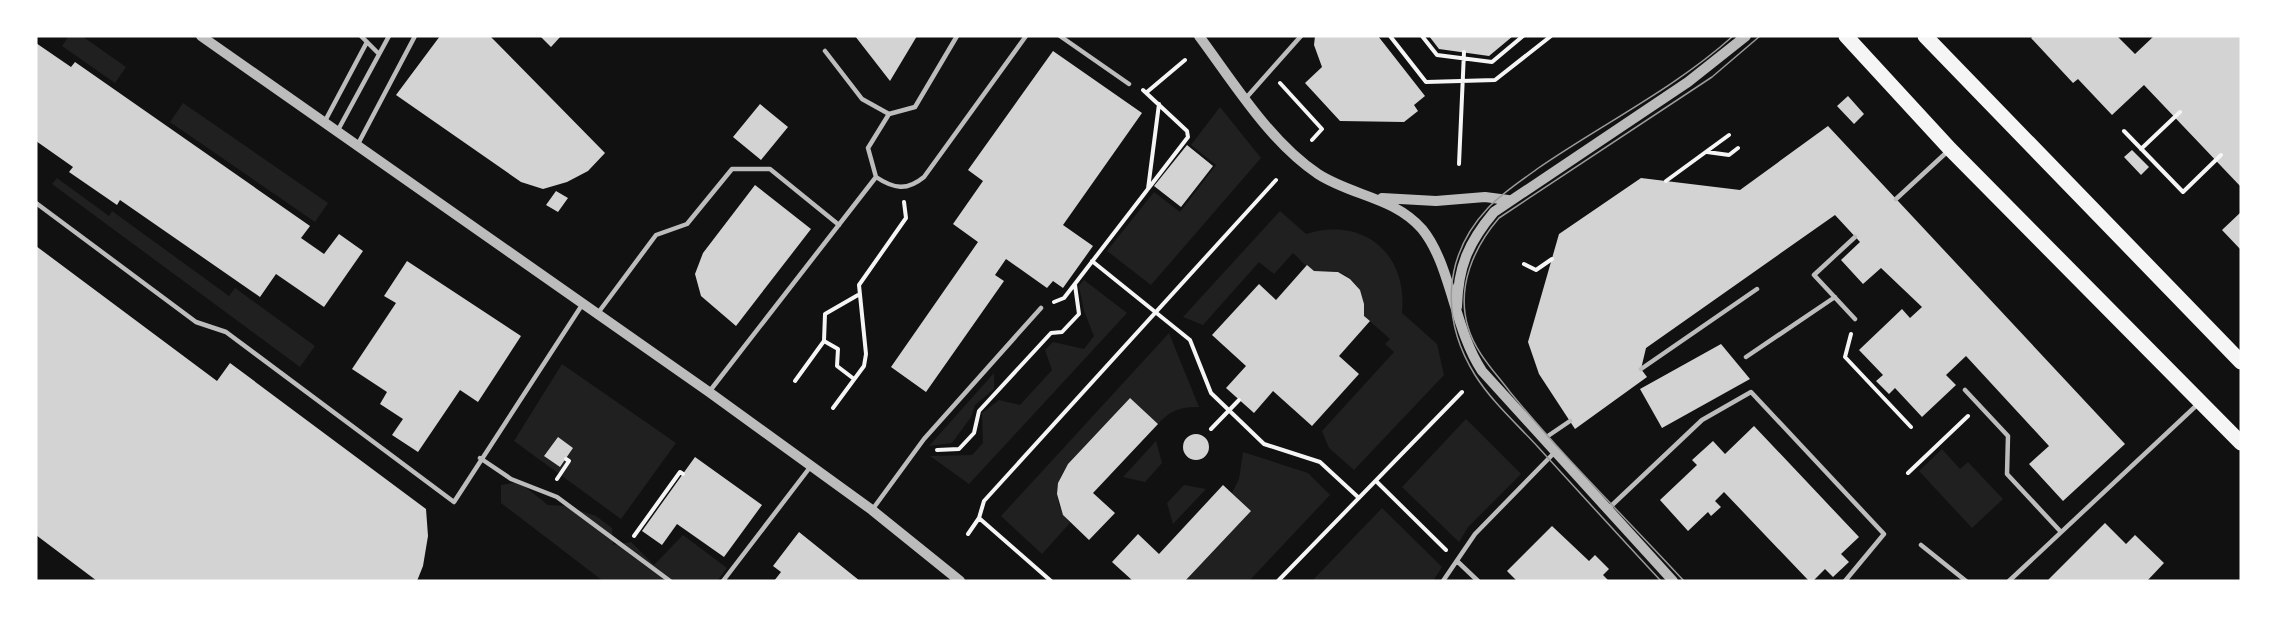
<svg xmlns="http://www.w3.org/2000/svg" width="2277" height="617" font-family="Mulish,sans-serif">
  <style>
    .green { fill: #202020; fill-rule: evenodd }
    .building { fill: #d3d3d3 }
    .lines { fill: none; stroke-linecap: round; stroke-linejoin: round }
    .path { stroke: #f5f5f5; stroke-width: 4 }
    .service { stroke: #bcbcbc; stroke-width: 4.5 }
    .tertiary { stroke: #bcbcbc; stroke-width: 10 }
    .primary { stroke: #f5f5f5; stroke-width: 15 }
    .tram { stroke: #9a9a9a; stroke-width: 1.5 }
  </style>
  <rect width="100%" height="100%" fill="#111"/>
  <path class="green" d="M69 36H82L126 67 115 83 62 46Z
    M183 103 328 203 315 222 170 122Z
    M1220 107 1261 158 1151 285 1107 251 1154 192 1180 212 1216 165 1191 145Z
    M57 178 109 216 112 211 229 296 235 288 315 346 300 367 52 184Z
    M1280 211 1306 234C1363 216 1408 253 1402 313L1437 344 1444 375 1354 470 1329 448 1322 431 1394 352 1385 344 1390 339 1364 316C1365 296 1356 276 1335 271 1328 270 1321 272 1315 271 1308 270 1298 257 1293 253L1274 274 1259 262 1203 325 1183 317Z
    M1084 280 1127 313 969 484 930 456 972 455 983 443 982 413 999 400 1020 405 1052 370 1045 350 1053 342 1084 349 1094 336 1084 311 1079 286Z
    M1169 333 1199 407C1180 407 1171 410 1158 424L1129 398C1117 412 1104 426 1091 439 1067 465 1041 488 1070 523L1042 554 1001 516Z
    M562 364 676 443 621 519 514 441ZM558 438 573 448 560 467 544 455Z
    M994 373V389L975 405 971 417 952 443 929 446Z
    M1466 419 1521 474 1468 527 1459 542 1402 487Z
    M1156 441 1162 463 1145 482 1123 477Z
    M1942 449 1960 469 1968 462 2003 499 1972 528 1919 471Z
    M1243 452 1308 473 1330 495 1249 581H1185L1251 511 1232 493 1239 479Z
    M519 482 548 505 566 506 596 516 612 528 613 545 631 542 654 565 683 535 727 568 717 581H603L501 503V485Z
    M1184 485 1206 489 1173 524 1167 503Z
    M1382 508 1442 567 1433 581H1312Z"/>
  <path class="building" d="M440 36H490L605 153 588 171 567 182 543 189 521 182 396 95Z
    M540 36H561L551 47Z
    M855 36H917L890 81Z
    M1315 36H1378L1425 96 1414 105 1418 111 1404 122 1340 121 1305 83 1322 67 1314 45Z
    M1429 36H1513L1489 56 1439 49Z
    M2034 36H2117L2135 54 2154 36H2241V187L2144 85 2112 115 2078 79 2073 83 2031 38Z
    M36 43 71 67 75 62 310 226 301 238 324 254 339 234 363 251 324 307 276 274 260 297 120 200 117 205 69 172 73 167 36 141Z
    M1053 51 1142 113 1063 225 1093 246 1063 288 1053 281 1047 288 1006 259 995 275 1004 281 926 392 891 367 978 242 953 224 983 181 968 170Z
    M1848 96 1864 114 1854 124 1837 106Z
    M760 104 788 127 761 160 733 137Z
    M1828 126 2125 444 2063 501 2029 464 2049 446 1966 356 1946 375 1956 385 1922 417 1895 388 1889 394 1876 381 1883 375 1859 350 1902 309 1910 318 1922 307 1881 268 1863 284 1841 260 1860 242 1835 215 1646 348 1641 369 1647 377 1575 429 1539 374 1528 342 1559 234 1641 178 1740 190Z
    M1187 145 1213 166 1181 207 1154 186Z
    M2132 150 2149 167 2141 175 2124 157Z
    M755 185 811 229 736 326 701 296 695 274 703 253Z
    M556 191 568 198 558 212 546 205Z
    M2241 212V250L2222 230Z
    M36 246 217 381 230 363 426 509 428 536 423 566 417 581H97L36 535Z
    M407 261 521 336 478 402 460 390 418 452 392 435 403 419 380 404 387 392 352 369 396 303 384 296Z
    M1307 265 1314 271 1338 272 1350 279 1360 290 1364 304V316L1370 321 1339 356 1359 374 1312 426 1273 391 1254 413 1226 388 1246 366 1212 335 1259 284 1276 300Z
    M1721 344 1750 379 1662 428 1640 389Z
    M1130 398 1158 424 1093 493 1115 513 1089 540 1063 515 1057 494 1058 483 1068 464Z
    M1754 426 1859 537 1841 554 1849 562 1833 577 1825 569 1813 581H1809L1724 492 1715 501 1721 507 1711 516 1708 512 1688 531 1660 500 1697 465 1692 460 1713 441 1725 454Z
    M1183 447a13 13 0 1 1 26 0a13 13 0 1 1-26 0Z
    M558 437 573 448 560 467 544 456Z
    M695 457 762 505 724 557 677 524 662 545 642 531Z
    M1223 485 1251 511 1185 581H1133L1112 562 1138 534 1159 554Z
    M2105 523 2126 544 2135 535 2164 563 2147 581H2047Z
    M1552 526 1589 561 1595 555 1609 569 1603 575 1609 581H1517L1507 571Z
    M799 532 860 581H774L781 572 773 566Z"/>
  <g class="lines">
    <path class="path" d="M1390 36 1426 82 1495 80 1551 36
      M1422 36 1437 55 1492 62 1523 36
      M1280 83 1322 129 1312 140
      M1147 92 1185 60
      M2124 131 2183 192 2221 155
      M2141 149 2180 112
      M1707 152 1729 155 1738 148
      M1459 164 1464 52
      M1666 181 1729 135
      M1148 189 1159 104
      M1092 261 1190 340 1211 393 1264 444 1320 462 1359 498
      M1524 264 1536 270 1552 259
      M1054 302 1064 298 1188 137 1187 131 1143 90
      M1851 334 1845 357 1911 427
      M824 341 838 349 837 366 854 379
      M795 381 824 341 825 314 858 295
      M833 408 864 366 866 354 859 285 906 218 904 202
      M1211 429 1239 400
      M937 450 959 449 974 433 979 411 1051 333 1062 332 1079 314 1075 285
      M1908 473 1968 416
      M557 479 569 461 566 459
      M1376 481 1446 550
      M979 518 1051 581
      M968 534 979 518 984 501 1276 180
      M634 536 680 472 683 474
      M1278 581 1462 392"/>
    <path class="service" d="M361 36 379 54
      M1060 36 1129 84
      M825 51 862 99 889 114 915 107 957 36
      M1246 98 1301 36
      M325 121 367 42
      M338 130 389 36
      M358 144 415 36
      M876 177C894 189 907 191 924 177L1026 36
      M1896 199 1948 151
      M36 203 196 322 226 332 454 502 582 305
      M598 313 656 235 687 224 732 169H770L839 225
      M1855 319 1814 275 1855 237
      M1746 357 1835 297
      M1641 369 1757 289
      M1965 390 2008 436 2007 474 2061 532
      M709 392 876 177 868 148 889 114
      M1545 438 1570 421
      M480 458 511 479 557 497 670 581
      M1609 508 1702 420 1751 392 1884 534 1845 581
      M872 510 924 439 1041 308
      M1921 545 1966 581
      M1457 561 1478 581
      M723 581 811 466
      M1443 581 1475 534 1554 453
      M2009 581 2198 404"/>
    <path class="tertiary" d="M201 36 709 392 872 510 960 581
      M1199 36C1234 83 1269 141 1318 174 1352 196 1394 197 1422 229 1451 264 1454 329 1482 371L1673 581
      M1382 198 1436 201 1485 197 1508 200
      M1457 307C1458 267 1468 243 1494 212L1688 82 1746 36"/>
    <path class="primary" d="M1846 36 1950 149 2241 443
      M1925 36 2241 362"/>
    <path class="tram" d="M1661 581C1620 537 1579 492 1538 447 1517 424 1492 402 1475 375 1441 320 1442 257 1488 208 1502 193 1521 181 1537 169 1602 124 1674 89 1733 36
      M1684 581C1626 518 1564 458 1510 392 1495 372 1475 352 1468 327 1456 287 1474 247 1499 218L1712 77 1760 36"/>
  </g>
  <rect width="2277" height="617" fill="none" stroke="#ffffff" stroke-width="75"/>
</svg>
